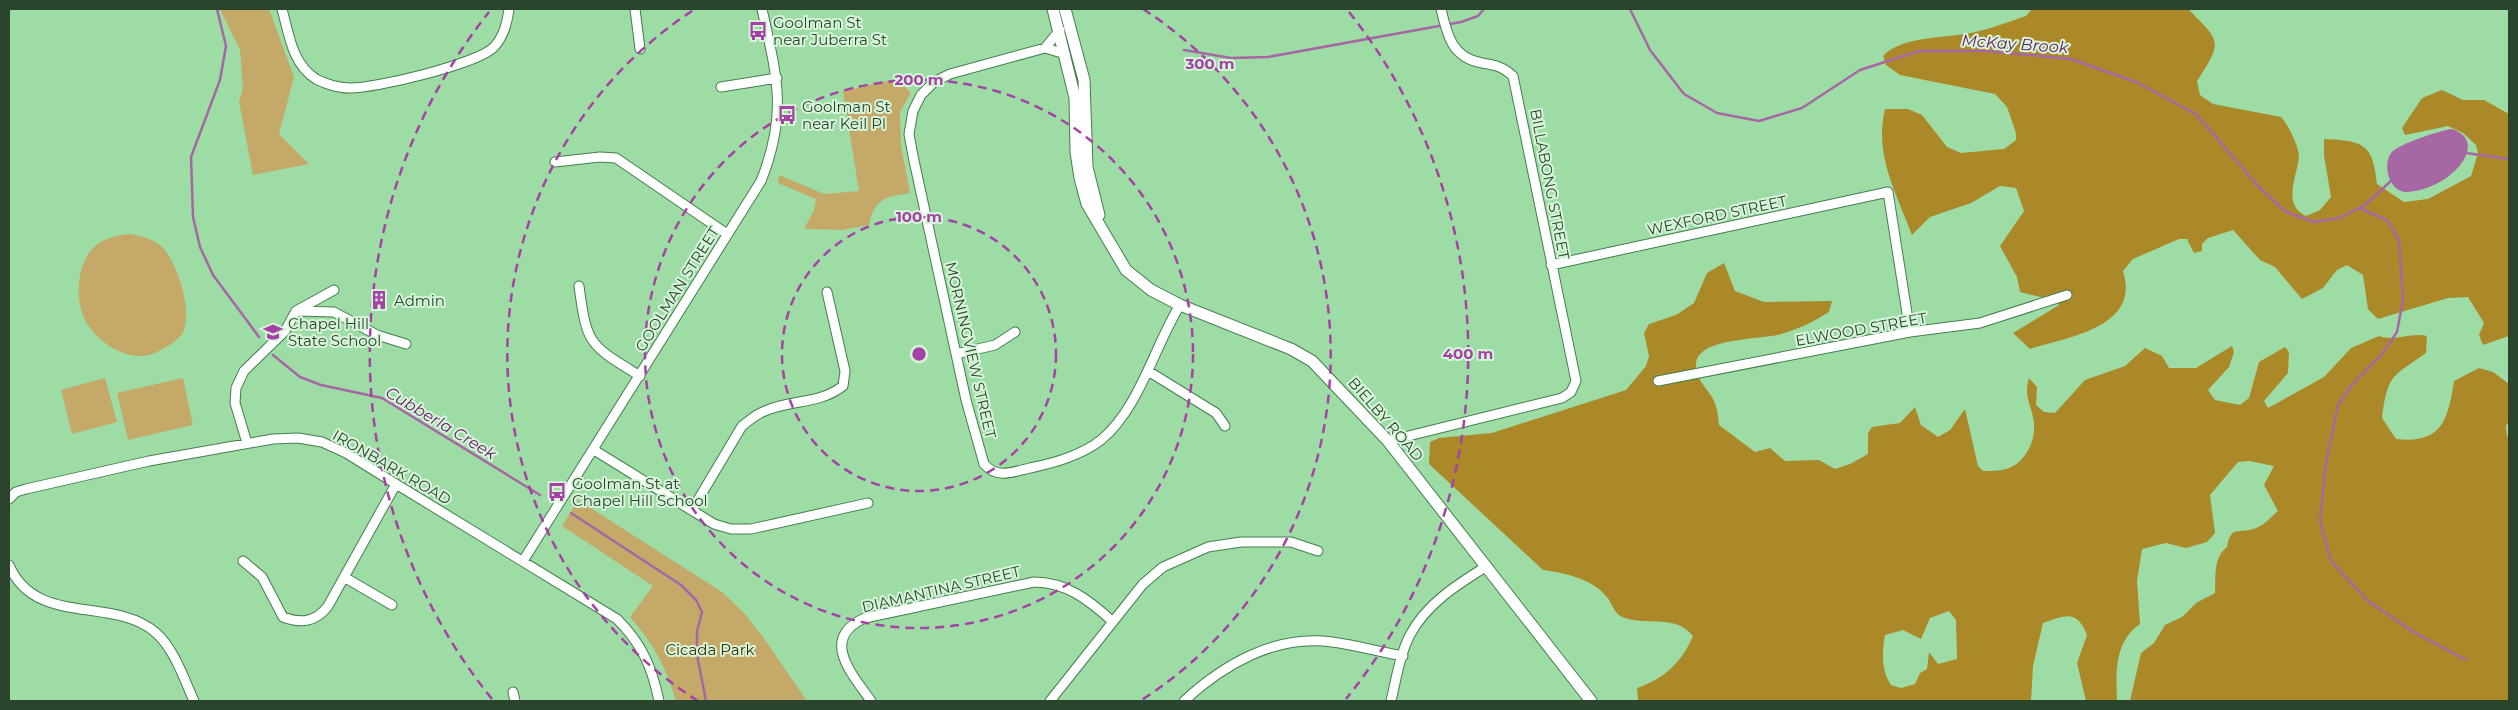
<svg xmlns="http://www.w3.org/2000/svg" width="2518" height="710" font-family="Montserrat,sans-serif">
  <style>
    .green { fill: #c4a969 }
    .forest { fill: #ab8929; fill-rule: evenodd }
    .water { fill: #a767a5 }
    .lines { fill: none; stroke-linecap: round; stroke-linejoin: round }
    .stream { stroke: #a767a5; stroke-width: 2.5 }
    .minor-casing { stroke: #437e4d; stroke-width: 11 }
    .tertiary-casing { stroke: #437e4d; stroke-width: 13 }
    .minor { stroke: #fff; stroke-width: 9 }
    .tertiary { stroke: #fff; stroke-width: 11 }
    .ring { fill: none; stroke: #a641a5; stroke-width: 2.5; stroke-dasharray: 9 6 }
    .labels { text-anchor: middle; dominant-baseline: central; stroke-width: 4; stroke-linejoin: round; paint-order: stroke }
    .poi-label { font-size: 15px; fill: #2b442e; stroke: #d6f5d9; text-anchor: start }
    .street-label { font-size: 15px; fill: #2b442e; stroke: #d6f5d9 }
    .park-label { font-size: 15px; fill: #3d2e05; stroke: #d6f5d9 }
    .water-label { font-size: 16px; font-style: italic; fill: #681968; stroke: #d6f5d9 }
    .centre { fill: #a641a5; stroke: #d6f5d9; stroke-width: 2.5 }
    .ring-label { font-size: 15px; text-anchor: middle; font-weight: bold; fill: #a641a5; stroke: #d6f5d9; stroke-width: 4; stroke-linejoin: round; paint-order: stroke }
  </style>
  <rect width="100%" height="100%" fill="#9edca6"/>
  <path class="green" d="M220 9H269L294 77 279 134 309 164 253 175 239 102 243 88 240 50Z
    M897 79 911 93 900 112 901 145 910 193C885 197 875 198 869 225L842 230 804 229 814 210 816 199 778 183 779 175 824 194 859 191 843 91Z
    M130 234C142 236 156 240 164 249 178 266 193 311 183 332 178 341 168 346 159 351 135 365 102 347 88 325 74 304 76 268 92 249 101 239 118 235 130 234Z
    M105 378 117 422 72 434 61 390Z
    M183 378 193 425 128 440 117 393Z
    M578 500 722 592 745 614 763 637 807 701H676C667 669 652 641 630 617L653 586 562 526Z"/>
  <path class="forest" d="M2032 9H2188C2221 42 2223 41 2197 81L2200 95 2213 104 2281 117C2287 123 2299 146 2299 156 2298 174 2281 205 2306 216L2320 210 2331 197 2324 155V139C2363 141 2373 143 2377 184L2404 202 2428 199 2471 176 2478 153 2476 145 2463 133 2448 126 2405 135 2402 128 2422 98 2442 90 2463 100H2484L2509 114V336L2483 345 2479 335 2484 323 2468 297 2448 298 2378 319 2368 309 2363 275 2347 265 2337 270 2323 288 2302 299 2275 267 2260 260 2233 230 2208 238 2202 244V251L2194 253 2187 239H2179L2133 259 2123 271C2141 327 2069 337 2030 349L2013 333 2059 305 2053 300 2020 292 2017 277 2000 246 2024 211 2016 188 2000 186 1971 203 1930 217 1912 235C1896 192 1874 155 1885 109H1908L1922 115 1947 147 1961 153 2004 149 2016 140V133L2007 107 1995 94 1900 75 1886 65 1883 56C1901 36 1946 38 1971 33 1990 29 2008 22 2026 16Z
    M1724 263 1735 291 1764 302 1832 301 1829 312C1813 322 1799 329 1781 334 1762 340 1696 337 1696 365 1696 383 1712 391 1716 406 1718 412 1718 419 1719 425L1755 452 1770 448 1785 461 1819 460 1835 469 1850 464 1868 454V433L1872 427 1900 423 1915 407 1921 425 1938 437 1950 430 1965 409 1978 466 1983 471C1989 471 1996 471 2002 470 2023 467 2036 443 2034 423 2032 405 2023 397 2029 378L2037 387 2036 405 2044 412 2055 413 2085 380 2125 366 2145 348 2162 356 2169 368H2196L2232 346 2234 352 2229 367 2208 390 2215 400 2240 405 2249 398 2259 362 2285 347 2289 352 2288 373 2264 401 2268 408 2324 377 2351 348 2379 336C2395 342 2410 332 2427 336L2426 353C2392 377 2388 374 2382 418L2396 439C2442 444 2448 420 2454 381L2479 368 2493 372 2509 384V421L2506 426 2507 436 2509 437V701H2130L2141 653 2154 643 2165 625 2182 617 2196 603 2215 593C2216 576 2213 558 2227 547 2231 523 2241 535 2256 528 2264 525 2271 517 2278 511L2264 485 2274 466 2249 461 2238 462 2210 495 2215 533 2207 542 2186 548 2166 543 2142 549 2137 581 2140 624C2114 642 2116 673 2117 701H2086L2077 663 2087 635C2077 609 2065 615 2043 623L2033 666 2031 701H1638L1637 688C1664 679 1682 662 1693 636 1675 614 1650 626 1625 618 1613 614 1614 605 1606 596 1591 578 1564 573 1543 570L1429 464 1430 442 1439 438 1492 433 1626 390 1646 366 1649 356 1644 333 1649 324 1676 315 1694 303 1707 273ZM1949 611 1956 620 1957 659 1938 664 1929 652 1927 669 1920 673 1915 684 1901 688 1891 685C1881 670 1882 652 1885 635L1903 630 1921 639 1930 618Z"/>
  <path class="water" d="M2452 129C2479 138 2467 162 2450 175 2440 184 2422 191 2408 192 2390 194 2381 164 2392 152 2399 144 2441 130 2452 129Z"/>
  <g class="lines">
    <path class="stream" d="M217 9 226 46 220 80 191 157 193 217 200 247 213 275 259 337
      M1630 9 1650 50 1684 94 1717 113 1759 121 1802 108 1860 70 1919 51H1986L2071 59 2136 82 2196 114 2258 186 2286 212 2314 222 2339 218 2365 205 2393 179
      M1184 50 1231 58 1268 57 1461 22 1478 16 1484 9
      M2466 153 2509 159
      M2359 208 2387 220 2399 240 2403 300 2397 332 2382 354 2351 386 2338 405 2326 463 2320 521 2331 561 2368 601 2412 631 2466 660
      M273 355 300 377 321 385 382 398 540 495
      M571 513 681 585 696 600 702 612 697 631V655L706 701"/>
    <g class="minor-casing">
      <path id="minor" d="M282 9C289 34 292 64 316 79 325 84 339 88 349 88 373 89 478 64 494 47 504 36 507 23 509 9
        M635 9 640 49
        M1045 48 1060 30
        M1065 54 1045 48 950 74 934 82 921 95 913 111 909 134 913 156 966 400 984 464C997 479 1013 472 1030 468 1054 463 1080 456 1101 440 1139 409 1155 345 1180 305
        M721 87 777 78
        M555 162 600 157 616 158 727 234
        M1551 265 1888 192 1910 332
        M579 286C587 346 589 344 640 376
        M296 311 334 312 377 335 406 344
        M956 354 995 345 1015 332
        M1148 371 1216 413 1225 426
        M1658 381 1910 332 1980 323 2067 295
        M1388 441 1562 398 1571 392 1576 381 1513 76C1503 67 1496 65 1482 63 1452 58 1447 35 1441 9
        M247 443 235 403 236 388 244 371 285 331 296 311 334 290
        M594 450 714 524 731 529H751L868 503
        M9 499 16 492 26 489 149 461 273 439 298 438 322 442 346 453 396 484 617 619C642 644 652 667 659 701
        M692 510 742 426C749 421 756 414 765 411 792 399 818 405 843 386L845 371 827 292
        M243 561 262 577 283 617C301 624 316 622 328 606L396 484
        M523 561 761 181C788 113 777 77 762 9
        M9 565C35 627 112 596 155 632 174 648 184 679 194 701
        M344 577 392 605
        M513 692 515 701
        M871 701C852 674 819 638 865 618L1034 582C1066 582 1089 600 1112 621
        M1050 701 1143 584 1163 567 1208 547 1241 542H1291L1318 551
        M1184 701C1223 665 1275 634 1332 642 1356 645 1379 652 1403 656
        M1391 701C1396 680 1400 654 1410 635 1426 604 1458 584 1487 566"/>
    </g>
    <g class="tertiary-casing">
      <path id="tertiary" d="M1053 9 1075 98 1076 152 1080 178 1087 204 1126 270 1151 290 1180 305 1291 349 1312 361 1388 441 1591 701
        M1065 9 1084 80 1087 167 1099 215"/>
    </g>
    <use href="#minor" class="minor"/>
    <use href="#tertiary" class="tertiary"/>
  </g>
  <g class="ring">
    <circle cx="919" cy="354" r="137"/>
    <circle cx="919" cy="354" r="274"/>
    <path d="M698 701A411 411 0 0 1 695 9M1143 9A411 411 0 0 1 1140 701"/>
    <path d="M492 699A549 549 0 0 1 489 12M1349 12A549 549 0 0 1 1346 699"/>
  </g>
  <defs>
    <g id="bus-bare" transform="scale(1.5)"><path d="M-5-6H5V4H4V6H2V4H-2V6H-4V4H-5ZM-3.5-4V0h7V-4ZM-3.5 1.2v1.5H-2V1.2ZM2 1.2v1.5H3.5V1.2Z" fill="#a641a5" stroke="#d6f5d9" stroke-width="2.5" paint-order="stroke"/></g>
    <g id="building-bare" transform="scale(1.5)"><path d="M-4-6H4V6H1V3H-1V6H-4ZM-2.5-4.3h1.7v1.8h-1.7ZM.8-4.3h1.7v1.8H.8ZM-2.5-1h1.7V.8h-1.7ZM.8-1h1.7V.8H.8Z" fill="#a641a5" stroke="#d6f5d9" stroke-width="2.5" paint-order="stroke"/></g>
    <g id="school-bare" transform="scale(1.5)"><path d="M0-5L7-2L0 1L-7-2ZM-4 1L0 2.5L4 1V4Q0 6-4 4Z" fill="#a641a5" stroke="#d6f5d9" stroke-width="2.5" paint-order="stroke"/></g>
  </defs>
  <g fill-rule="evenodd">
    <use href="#bus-bare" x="758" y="31"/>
    <use href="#bus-bare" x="787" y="115"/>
    <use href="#building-bare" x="379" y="300"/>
    <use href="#school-bare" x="273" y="332"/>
    <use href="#bus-bare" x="557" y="492"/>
  </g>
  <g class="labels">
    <g class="poi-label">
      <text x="773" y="22">Goolman St<tspan x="773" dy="17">near Juberra St</tspan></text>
      <text x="802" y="106">Goolman St<tspan x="802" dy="17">near Keil Pl</tspan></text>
      <text x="394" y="300">Admin</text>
      <text x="288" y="323">Chapel Hill<tspan x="288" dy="17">State School</tspan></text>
      <text x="572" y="483">Goolman St at<tspan x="572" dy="17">Chapel Hill School</tspan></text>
    </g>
    <g class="street-label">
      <text transform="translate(1550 184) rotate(79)">BILLABONG STREET</text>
      <text transform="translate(1717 215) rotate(-12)">WEXFORD STREET</text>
      <text transform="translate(677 289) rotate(-58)">GOOLMAN STREET</text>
      <text transform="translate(1861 329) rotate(-10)">ELWOOD STREET</text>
      <text transform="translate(971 350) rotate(77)">MORNINGVIEW STREET</text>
      <text transform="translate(1386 419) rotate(49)">BIELBY ROAD</text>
      <text transform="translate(392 467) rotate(30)">IRONBARK ROAD</text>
      <text transform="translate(941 589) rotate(-13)">DIAMANTINA STREET</text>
    </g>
    <g class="park-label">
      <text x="710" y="649">Cicada Park</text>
    </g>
    <g class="water-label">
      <text transform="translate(2015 44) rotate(4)">McKay Brook</text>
      <text transform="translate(441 423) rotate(31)">Cubberla Creek</text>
    </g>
  </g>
  <circle cx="919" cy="354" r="8" class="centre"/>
  <g class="ring-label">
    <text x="1210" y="69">300 m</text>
    <text x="919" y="85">200 m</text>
    <text x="919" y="222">100 m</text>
    <text x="1468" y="359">400 m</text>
  </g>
  <rect width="2518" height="710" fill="none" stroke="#2b442e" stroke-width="20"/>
</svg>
